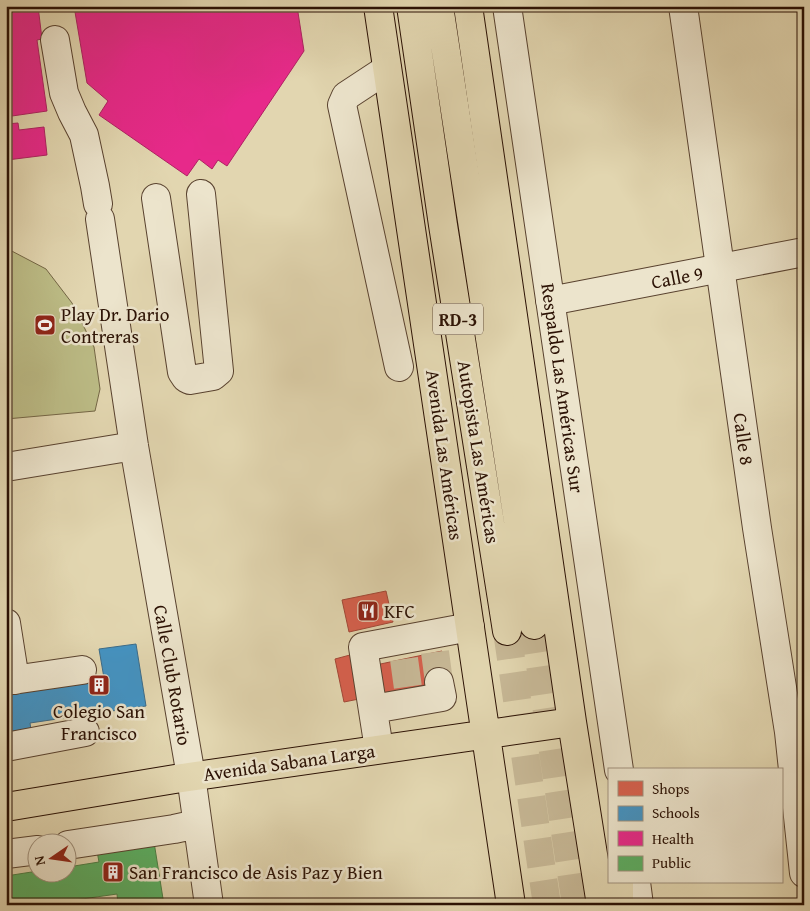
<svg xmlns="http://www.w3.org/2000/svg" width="810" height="911" font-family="'Gentium Book Plus',serif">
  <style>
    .green { fill: #bcbc86; stroke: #746645 }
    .shops { fill: #d6604d; stroke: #a34837 }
    .schools { fill: #4393c3; stroke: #3c6c8a }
    .health { fill: #e7298a; stroke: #af2262 }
    .public { fill: #5aae61; stroke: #4c7f45 }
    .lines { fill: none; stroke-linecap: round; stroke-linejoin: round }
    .minor-tunnel { stroke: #c7b896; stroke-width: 28; stroke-dasharray: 28 14; stroke-linecap: butt }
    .highway-tunnel { stroke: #c7b896; stroke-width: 28; stroke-dasharray: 28 14; stroke-linecap: butt }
    .minor-casing { stroke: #59422f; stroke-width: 30 }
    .major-casing { stroke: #2b1104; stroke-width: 30 }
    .highway-casing { stroke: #2b1104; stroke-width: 30 }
    .minor { stroke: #ece4cc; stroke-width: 28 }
    .major { stroke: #e2d6b0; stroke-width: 28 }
    .highway { stroke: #e2d6b0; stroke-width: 28 }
    .labels { text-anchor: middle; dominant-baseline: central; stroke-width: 5; stroke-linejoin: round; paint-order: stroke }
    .shield { fill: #ece4cc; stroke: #655040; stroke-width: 1 }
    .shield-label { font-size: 18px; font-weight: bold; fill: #2b1104 }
    .street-label { font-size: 19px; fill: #2b1104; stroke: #ece4cc }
    .poi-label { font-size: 19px; fill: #2b1104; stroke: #ece4cc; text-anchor: start }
  </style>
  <rect width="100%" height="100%" fill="#e2d6b0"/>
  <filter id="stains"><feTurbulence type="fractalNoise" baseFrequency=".004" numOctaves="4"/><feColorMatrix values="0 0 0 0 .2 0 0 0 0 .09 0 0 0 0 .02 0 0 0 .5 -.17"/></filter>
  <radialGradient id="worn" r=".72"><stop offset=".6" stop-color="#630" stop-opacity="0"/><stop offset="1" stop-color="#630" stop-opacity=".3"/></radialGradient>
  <path class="green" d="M6 248 46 269 72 303 94 347 100 389 95 411 6 419Z"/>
  <path class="shops" d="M386 591 393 622 349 632 342 600Z
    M442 651 448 680 377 695 371 666Z
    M350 655 359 699 344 702 335 659Z"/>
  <path class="schools" d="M136 644 146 706 30 723 32 737 6 740V692L104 678 99 649Z"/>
  <path class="health" d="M6 6H38L42 39 37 40 47 111 12 116 6 75Z
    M74 6H297L304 51 227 166 218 160 212 169 199 159 187 176 99 115 108 101 87 83Z
    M18 123 19 130 44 127 47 155 7 160 6 124Z"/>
  <path class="public" d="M154 842 164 905H118L117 894 40 905H6V876L38 871V874H68V867L99 862 97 851Z"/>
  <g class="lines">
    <path class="minor-tunnel" d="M435 652 439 682
      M404 659 408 688"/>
    <path class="highway-tunnel" d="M534 625 576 905
      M507 631 547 905"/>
    <g class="minor-casing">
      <path id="minor" d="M507 6 619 770
        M683 6 757 528 789 732 804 873
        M55 40 64 93 72 112 84 135 95 186 98 204
        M387 69 346 96 342 105 399 367
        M156 198 182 372 186 378 190 380 213 376 219 371 201 194
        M100 219 134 446 191 776 209 905
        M550 301 804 252
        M6 467 134 446
        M6 623 15 680
        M6 681 82 670
        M373 709 442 697 439 682
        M6 747 85 732
        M379 749 363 647 470 627
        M68 845 174 829 197 824
        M6 854 38 850
        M636 882 639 905"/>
    </g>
    <g class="major-casing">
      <path id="major" d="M378 6 511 905
        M468 6 572 722 601 905
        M6 807 175 779 572 722
        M619 905V882"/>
    </g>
    <g class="highway-casing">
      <path id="highway" d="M411 6 443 225 507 631
        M439 6 534 625"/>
    </g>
    <use href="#minor" class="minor"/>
    <use href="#major" class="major"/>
    <use href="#highway" class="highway"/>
  </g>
  <defs>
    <g id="stadium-square" transform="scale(1.125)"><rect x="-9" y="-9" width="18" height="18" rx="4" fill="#8f2418" stroke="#ece4cc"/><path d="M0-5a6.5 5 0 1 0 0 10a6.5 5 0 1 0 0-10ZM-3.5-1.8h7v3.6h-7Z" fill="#fff"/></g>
    <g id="restaurant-square" transform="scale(1.125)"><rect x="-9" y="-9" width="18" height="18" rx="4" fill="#8f2418" stroke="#ece4cc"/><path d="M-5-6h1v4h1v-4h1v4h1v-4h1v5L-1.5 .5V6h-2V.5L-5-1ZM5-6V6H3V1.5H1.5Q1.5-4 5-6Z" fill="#fff"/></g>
    <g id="building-square" transform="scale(1.125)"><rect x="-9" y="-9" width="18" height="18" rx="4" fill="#8f2418" stroke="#ece4cc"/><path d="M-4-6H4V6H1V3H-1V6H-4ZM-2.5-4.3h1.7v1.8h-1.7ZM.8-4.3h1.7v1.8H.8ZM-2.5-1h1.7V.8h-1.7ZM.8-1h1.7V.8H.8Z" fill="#fff"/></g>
  </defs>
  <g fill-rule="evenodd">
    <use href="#stadium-square" x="45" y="325"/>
    <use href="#restaurant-square" x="368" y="611"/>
    <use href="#building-square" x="99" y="685"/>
    <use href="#building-square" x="113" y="872"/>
  </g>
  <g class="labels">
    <rect class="shield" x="433" y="303.5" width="50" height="31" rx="4"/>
    <g class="shield-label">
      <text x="458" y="319">RD-3</text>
    </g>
    <g class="street-label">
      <text transform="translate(677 277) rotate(-11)">Calle 9</text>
      <text transform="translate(563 388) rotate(82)">Respaldo Las Américas Sur</text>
      <text transform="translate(744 439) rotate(82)">Calle 8</text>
      <text transform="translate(479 452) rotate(81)">Autopista Las Américas</text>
      <text transform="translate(445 455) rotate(82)">Avenida Las Américas</text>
      <text transform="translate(173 675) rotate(80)">Calle Club Rotario</text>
      <text transform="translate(289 762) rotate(-8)">Avenida Sabana Larga</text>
    </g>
    <g class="poi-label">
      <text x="61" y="314">Play Dr. Dario<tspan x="61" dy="22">Contreras</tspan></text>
      <text x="384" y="611">KFC</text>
      <text x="99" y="711" text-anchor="middle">Colegio San<tspan x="99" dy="22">Francisco</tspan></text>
      <text x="129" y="872">San Francisco de Asis Paz y Bien</text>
    </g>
  </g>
  <rect width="810" height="911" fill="none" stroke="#e2d6b0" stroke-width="25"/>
  <rect x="8" y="8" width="795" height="896" fill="none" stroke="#2b1104" stroke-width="2.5"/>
  <rect x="12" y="12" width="785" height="886" fill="none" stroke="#2b1104"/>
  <rect x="608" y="768" width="175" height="115" fill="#ece4cc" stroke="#9f907c"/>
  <rect x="618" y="781" width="25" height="15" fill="#d6604d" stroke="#9f907c"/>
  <text x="652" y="794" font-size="15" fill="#2b1104">Shops</text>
  <rect x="618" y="806" width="25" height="15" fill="#4393c3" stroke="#9f907c"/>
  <text x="652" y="818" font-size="15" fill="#2b1104">Schools</text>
  <rect x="618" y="831" width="25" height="15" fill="#e7298a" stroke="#9f907c"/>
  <text x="652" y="844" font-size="15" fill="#2b1104">Health</text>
  <rect x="618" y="856" width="25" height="15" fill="#5aae61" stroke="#9f907c"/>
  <text x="652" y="868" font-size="15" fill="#2b1104">Public</text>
  <g transform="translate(52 858) rotate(257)"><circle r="24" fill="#ece4cc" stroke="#9f907c"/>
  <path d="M0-4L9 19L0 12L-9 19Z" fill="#8f2418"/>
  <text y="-8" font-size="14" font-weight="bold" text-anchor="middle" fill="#2b1104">N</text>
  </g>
  <rect width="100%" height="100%" filter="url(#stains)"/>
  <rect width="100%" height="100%" fill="url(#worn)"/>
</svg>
